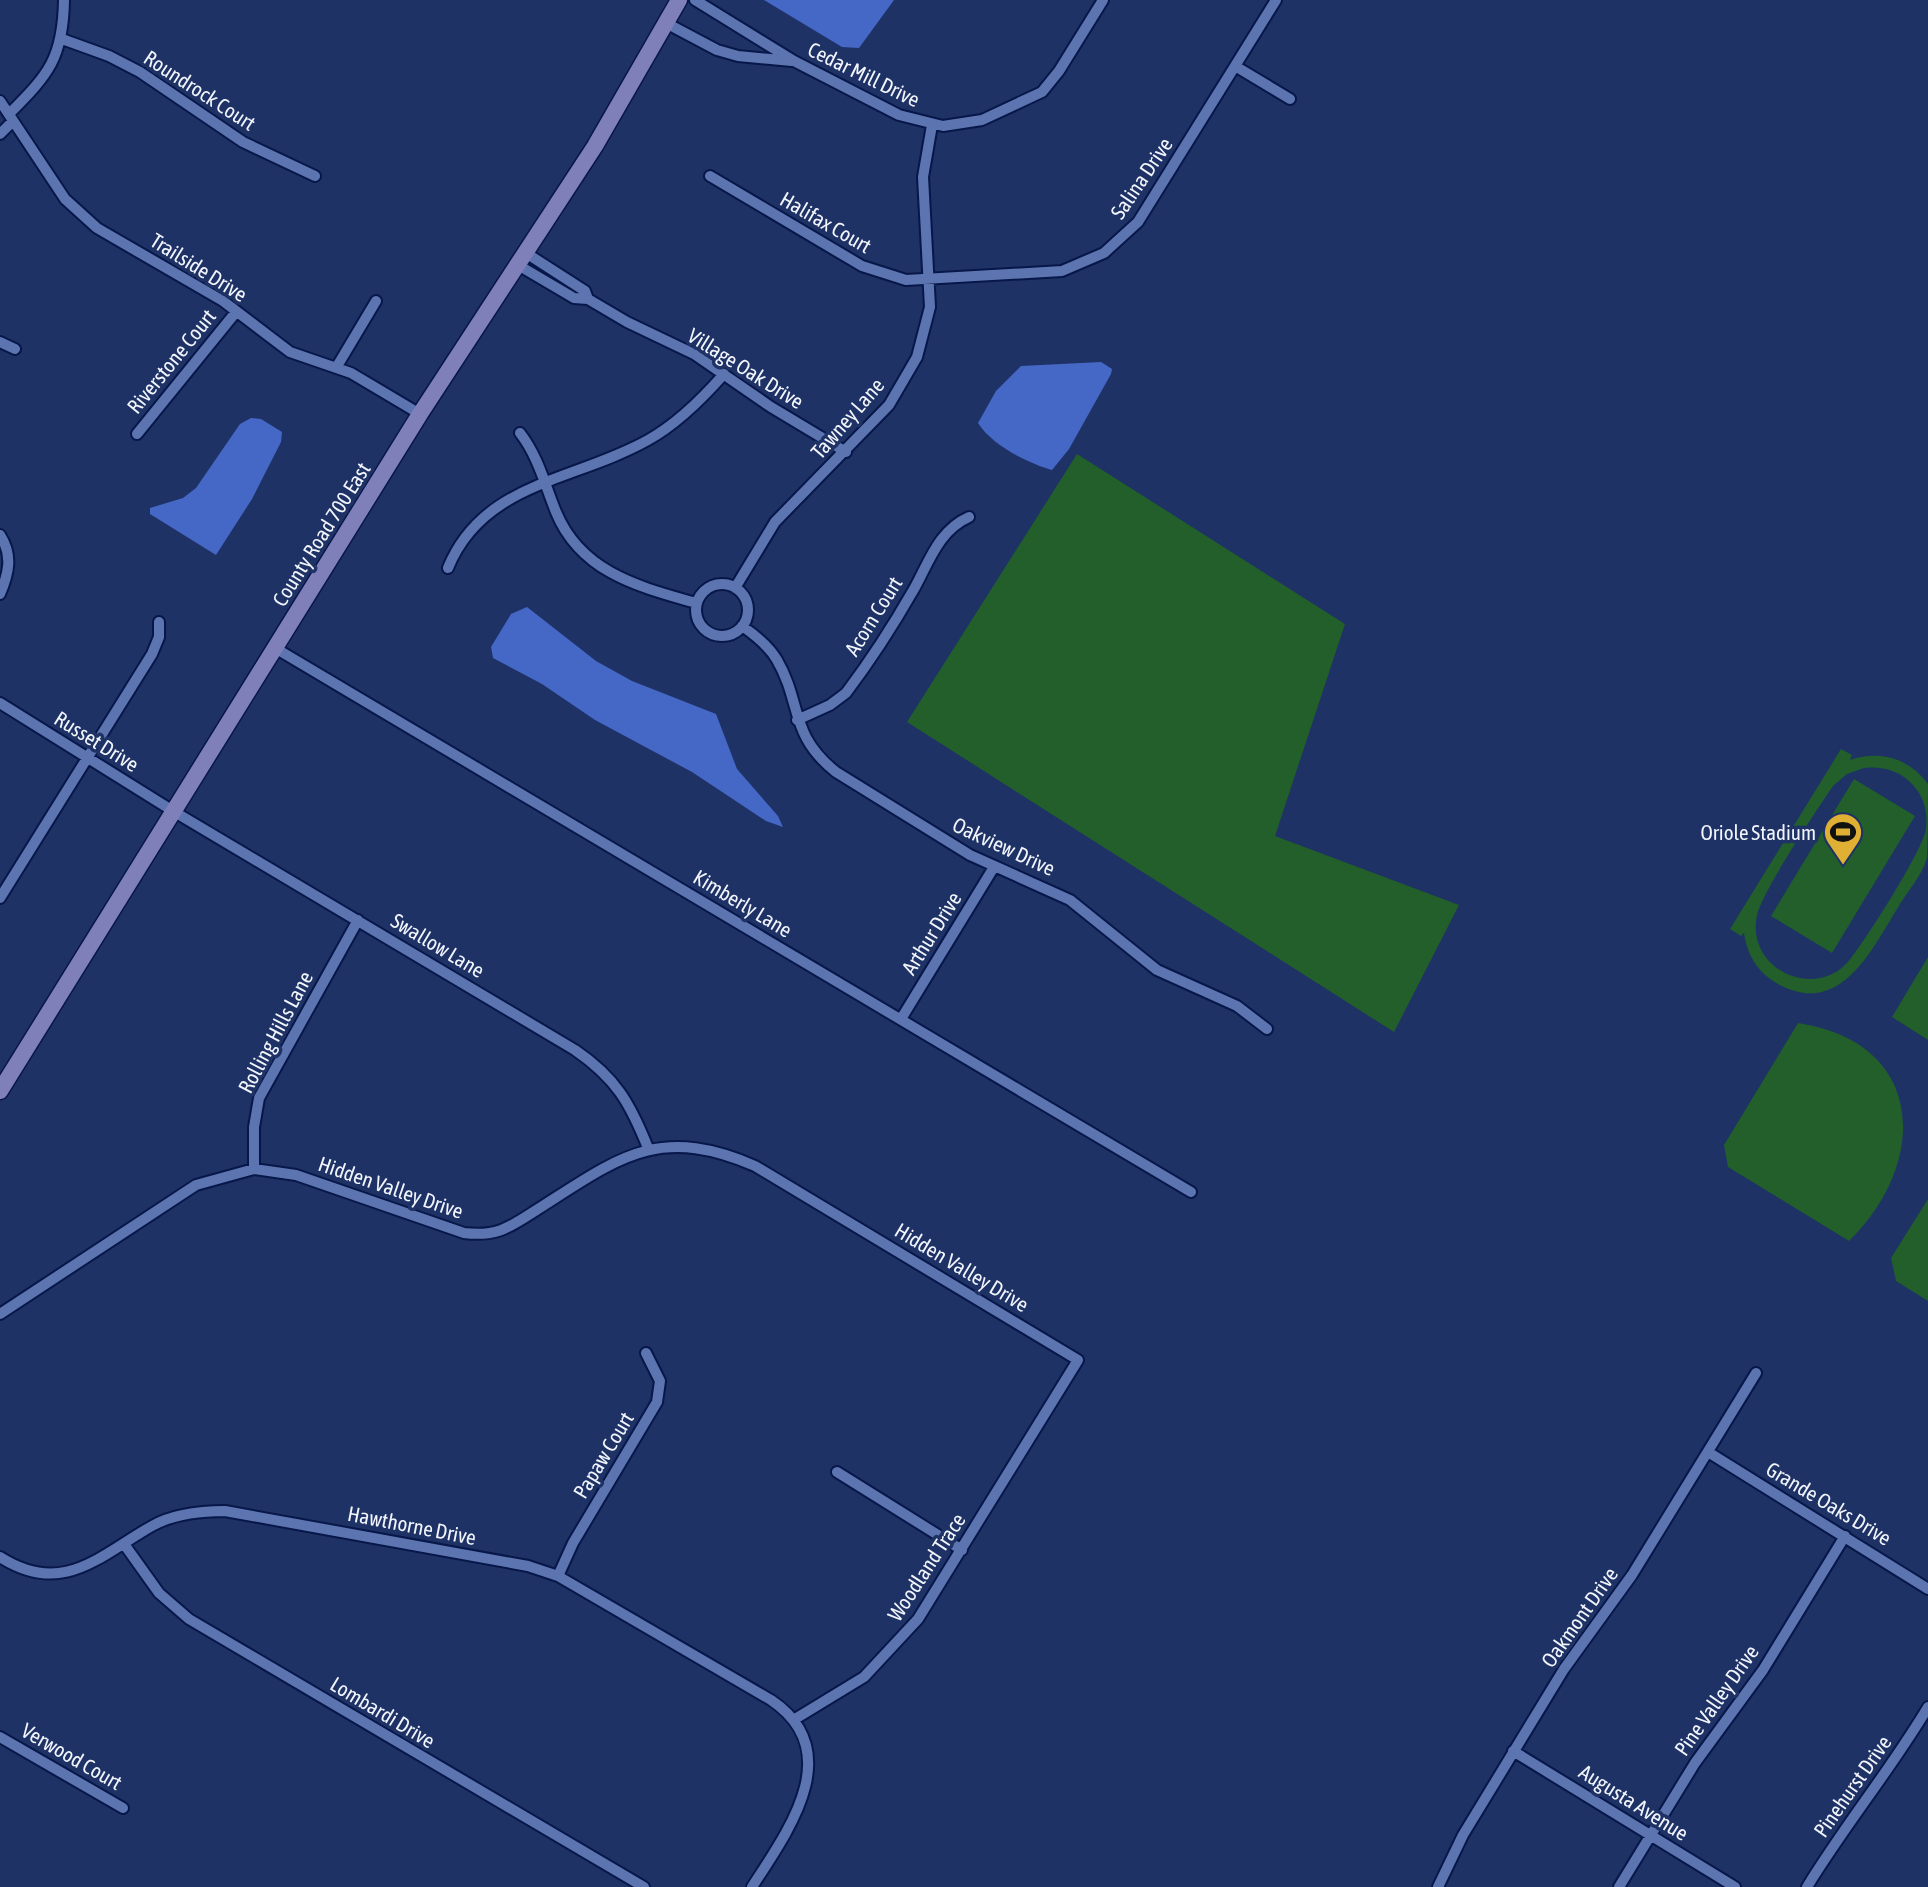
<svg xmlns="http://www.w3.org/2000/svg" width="1928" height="1887" font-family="'Asap Condensed',sans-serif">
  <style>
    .green { fill: #225f2a; fill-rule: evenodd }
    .water { fill: #4568c7 }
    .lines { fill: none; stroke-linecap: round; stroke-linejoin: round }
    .minor-casing { stroke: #081749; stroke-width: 14 }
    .secondary-casing { stroke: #081749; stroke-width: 19 }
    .minor { stroke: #5c75b0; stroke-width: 10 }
    .secondary { stroke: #7f7fba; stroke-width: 16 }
    .labels { text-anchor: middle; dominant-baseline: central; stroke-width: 7; stroke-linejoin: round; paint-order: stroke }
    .street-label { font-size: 21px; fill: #f2f5fc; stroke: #1e3266 }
    .poi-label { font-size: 21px; fill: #f2f5fc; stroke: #1e3266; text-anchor: end }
  </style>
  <rect width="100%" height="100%" fill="#1e3266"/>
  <path class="green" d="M1077 454 1345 624 1275 836 1459 905 1394 1032 907 722Z
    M1841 749 1852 755 1850 760C1880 750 1909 758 1928 784 1928 803 1928 842 1927 858 1922 876 1906 893 1897 909 1871 951 1840 1018 1778 984 1758 973 1747 955 1744 933L1741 936 1730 929ZM1864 768C1883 766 1900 771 1913 785 1924 797 1928 813 1926 829 1923 850 1867 938 1851 958 1818 1003 1745 970 1757 915 1763 890 1816 811 1833 786L1847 774Z
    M1854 779 1915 816 1832 953 1771 916Z
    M1928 957V1040L1892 1017Z
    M1798 1023C1928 1043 1928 1164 1849 1241L1728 1167 1724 1145Z
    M1928 1199V1301L1896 1281 1891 1258Z"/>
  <path class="water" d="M764 0H894L859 48 842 47Z
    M1101 362 1112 369 1111 374 1069 449 1052 470C1027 463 992 445 978 423L996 391 1021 366Z
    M251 418 261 419 282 432 281 442 252 499 216 555 150 514V508L183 498 196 488 240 424Z
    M527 607 596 661 632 681 716 714 737 769 778 816 783 827 766 821 692 772 595 720 542 684 493 658 491 647 511 614Z"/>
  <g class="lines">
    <g class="minor-casing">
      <path id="minor" d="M695 0 794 61 899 115 943 126 982 120 1042 92 1059 71 1103 0
        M666 23 717 50 738 56 792 61
        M62 39 109 56 140 72 243 142 315 176
        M1235 66 1290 99
        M0 101 65 199 97 228 223 301 290 352 351 373 420 414
        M9 114C49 74 63 58 64 0
        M0 134 13 121
        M710 176 862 266 906 280 1062 271 1104 253 1138 222 1276 0
        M526 253 585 291 588 299
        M518 265 574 298 588 299 627 322 694 354 771 407 846 452
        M0 342 15 349
        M336 368 376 301
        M520 433C538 456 545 485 556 512 581 573 640 587 696 603
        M137 434 236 312
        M0 535C13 555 9 573 0 594
        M448 568C483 482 575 481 648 440 677 424 702 399 724 374
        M696 610a26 26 0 1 1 52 0a26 26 0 1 1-52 0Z
        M735 588 775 522 889 405 917 357 930 307 923 177 932 125
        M742 626C755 635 769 646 777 660 802 703 789 735 836 772L970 855 1070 900 1157 970 1237 1006 1267 1029
        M275 648 1191 1192
        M0 703 173 811 575 1050C616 1078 630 1103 648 1148
        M797 720 830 705 846 693C871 660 894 624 914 589 929 562 939 530 969 517
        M0 898 152 654 159 637V622
        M901 1019 994 867
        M254 1169V1127L259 1098 358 920
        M0 1314 196 1185 254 1169 296 1175 464 1233C498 1237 510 1227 538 1209 618 1158 658 1124 755 1166L1078 1360 918 1619 864 1677 795 1719
        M1708 1452 1928 1589
        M837 1472 962 1550
        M124 1544 159 1593 189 1619 644 1887
        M0 1557C63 1597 99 1556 152 1526 173 1514 200 1511 225 1511L528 1566 558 1576 771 1700C847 1751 789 1830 752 1887
        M558 1576 573 1543 657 1402 660 1381 646 1353
        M0 1737 123 1808
        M1513 1751 1735 1887
        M1438 1887 1463 1835 1564 1669 1632 1575 1756 1373
        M1619 1887 1695 1763 1763 1670 1845 1536
        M1807 1887C1845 1825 1891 1769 1928 1707"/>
    </g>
    <g class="secondary-casing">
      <path id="secondary" d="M0 1091 420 414 595 146 679 0"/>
    </g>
    <use href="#minor" class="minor"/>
    <use href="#secondary" class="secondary"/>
  </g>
  <defs>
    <g id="stadium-pin" transform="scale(2.0125)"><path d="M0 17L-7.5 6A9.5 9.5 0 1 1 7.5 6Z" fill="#e0b034" stroke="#1e3266"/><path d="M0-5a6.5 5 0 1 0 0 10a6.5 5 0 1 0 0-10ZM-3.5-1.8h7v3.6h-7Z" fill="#111"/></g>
  </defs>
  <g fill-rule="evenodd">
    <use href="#stadium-pin" x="1843" y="832"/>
  </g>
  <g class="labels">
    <g class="street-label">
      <text transform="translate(864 74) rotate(26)">Cedar Mill Drive</text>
      <text transform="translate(200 90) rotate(33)">Roundrock Court</text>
      <text transform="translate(1141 178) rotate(-56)">Salina Drive</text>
      <text transform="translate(826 222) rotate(30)">Halifax Court</text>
      <text transform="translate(199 267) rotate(32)">Trailside Drive</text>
      <text transform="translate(171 361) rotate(-51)">Riverstone Court</text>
      <text transform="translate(746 368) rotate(32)">Village Oak Drive</text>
      <text transform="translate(847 418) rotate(-49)">Tawney Lane</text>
      <text transform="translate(321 534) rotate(-58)">County Road 700 East</text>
      <text transform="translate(873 616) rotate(-58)">Acorn Court</text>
      <text transform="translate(97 741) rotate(32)">Russet Drive</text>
      <text transform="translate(1004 846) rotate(25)">Oakview Drive</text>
      <text transform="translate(743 903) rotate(31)">Kimberly Lane</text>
      <text transform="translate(931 933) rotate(-58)">Arthur Drive</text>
      <text transform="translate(438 945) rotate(31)">Swallow Lane</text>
      <text transform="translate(275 1032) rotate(-62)">Rolling Hills Lane</text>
      <text transform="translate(391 1187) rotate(19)">Hidden Valley Drive</text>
      <text transform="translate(962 1267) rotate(31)">Hidden Valley Drive</text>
      <text transform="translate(603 1455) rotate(-59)">Papaw Court</text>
      <text transform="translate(1829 1503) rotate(31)">Grande Oaks Drive</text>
      <text transform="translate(412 1525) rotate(11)">Hawthorne Drive</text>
      <text transform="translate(926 1567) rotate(-57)">Woodland Trace</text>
      <text transform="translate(1579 1617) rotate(-55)">Oakmont Drive</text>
      <text transform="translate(1716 1700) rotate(-55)">Pine Valley Drive</text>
      <text transform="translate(383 1712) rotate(31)">Lombardi Drive</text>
      <text transform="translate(72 1756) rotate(30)">Verwood Court</text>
      <text transform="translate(1852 1786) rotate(-55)">Pinehurst Drive</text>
      <text transform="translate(1634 1802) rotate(32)">Augusta Avenue</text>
    </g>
    <g class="poi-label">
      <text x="1816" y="832">Oriole Stadium</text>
    </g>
  </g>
</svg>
